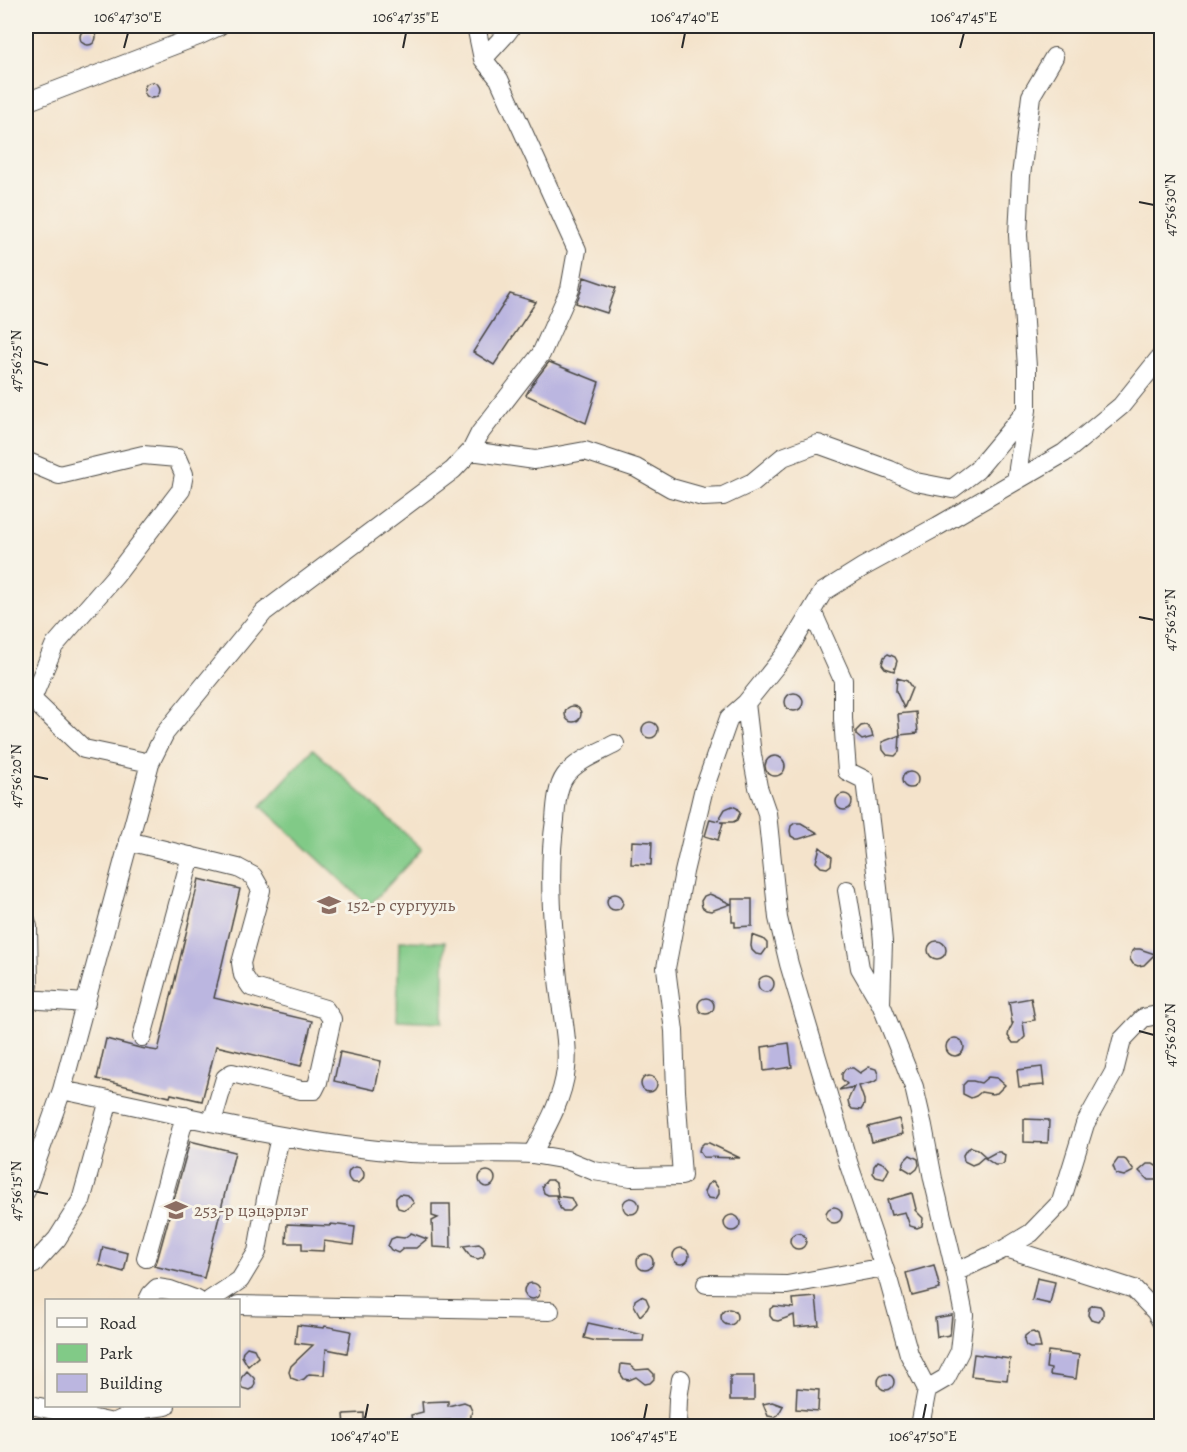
<svg xmlns="http://www.w3.org/2000/svg" width="1187" height="1452" font-family="Alegreya,serif">
  <style>
    .green { fill: #81ca87; stroke: #567a59; stroke-width: 1.5 }
    .building { fill: #bbb6e0 }
    .lines { fill: none; stroke-linecap: round; stroke-linejoin: round }
    .minor-casing { stroke: #494743; stroke-width: 20 }
    .minor { stroke: #fff; stroke-width: 18 }
    .ticks { fill: none; stroke: #2b2b2b; stroke-width: 2 }
    .labels { text-anchor: middle; dominant-baseline: central; stroke-width: 6; stroke-linejoin: round; paint-order: stroke }
    .education-label { font-size: 18px; fill: #785e54; stroke: #f7f3e8; text-anchor: start }
    .neatline { fill: none; stroke: #2b2b2b; stroke-width: 2 }
    .ticks-label { font-size: 15px; text-anchor: middle; fill: #2b2b2b }
  </style>
  <rect width="100%" height="100%" fill="#f7f3e8"/>
  <filter id="ink" filterUnits="userSpaceOnUse"><feTurbulence type="fractalNoise" baseFrequency=".0167" numOctaves="2"/><feDisplacementMap in="SourceGraphic" scale="12" xChannelSelector="R" yChannelSelector="G"/><feConvolveMatrix kernelMatrix="1 2 1 2 8 2 1 2 1" color-interpolation-filters="sRGB"/></filter>
  <filter id="wash" filterUnits="userSpaceOnUse"><feTurbulence type="fractalNoise" baseFrequency=".008" numOctaves="4" result="noise"/><feDisplacementMap in="SourceGraphic" scale="24" xChannelSelector="R" yChannelSelector="G"/><feGaussianBlur stdDeviation="1.35" result="paint"/><feColorMatrix in="noise" values="0 0 0 0 0 0 0 0 0 0 0 0 0 0 0 0 0 1.4 0 .05"/><feComposite in="paint" operator="in"/></filter>
  <g filter="url(#wash)">
    <rect width="100%" height="100%" fill="#f4e3cb"/>
    <path class="green" d="M313 749 422 849 369 906 261 806Z
      M399 941 445 942 443 1022 397 1020Z"/>
    <g id="blocks">
      <path class="building" d="M80 37a8 8 0 1 1 16 0a8 8 0 1 1-16 0Z
        M144 90a8 8 0 1 1 16 0a8 8 0 1 1-16 0Z
        M584 277 616 288 607 313 576 303 581 291Z
        M510 294 536 302 494 365 473 352Z
        M549 362 599 382 586 423 526 395 533 383Z
        M888 654 895 657 897 661 894 671 885 668 882 664 884 657Z
        M897 678 907 681 912 688 904 708 896 691Z
        M785 702a9 9 0 1 1 18 0a9 9 0 1 1-18 0Z
        M565 714a8 8 0 1 1 16 0a8 8 0 1 1-16 0Z
        M916 712 918 733 900 735 898 714Z
        M642 730a8 8 0 1 1 16 0a8 8 0 1 1-16 0Z
        M866 725 871 730 873 737 862 740 856 735V731L861 726Z
        M900 735 899 752 895 756 887 755 883 750 882 742Z
        M765 766a10 10 0 1 1 20 0a10 10 0 1 1-20 0Z
        M902 780a8 8 0 1 1 16 0a8 8 0 1 1-16 0Z
        M836 802a8 8 0 1 1 16 0a8 8 0 1 1-16 0Z
        M732 806 737 808 740 813 737 820 733 822H720L723 823 718 840 705 836 710 819 718 821 725 809Z
        M795 823H801L818 833 799 839H796L791 836 790 831 791 826Z
        M632 841 652 842 651 865 631 864Z
        M820 847 832 857 831 865 827 868 821 867 816 862Z
        M199 879 240 889 214 998 312 1021 301 1066 216 1046 202 1101 171 1094 170 1097 97 1079 106 1039 140 1048 158 1051Z
        M607 902a8 8 0 1 1 16 0a8 8 0 1 1-16 0Z
        M709 894 712 895 731 904 711 911 706 910 702 907 701 901 704 896Z
        M732 899H752V926L735 927V922H732Z
        M752 935 763 939 767 943V948L762 955 756 954 752 950 751 946Z
        M928 950a9 9 0 1 1 18 0a9 9 0 1 1-18 0Z
        M1135 949H1140L1155 954 1144 965 1138 966 1133 964 1130 959 1131 953Z
        M758 984a8 8 0 1 1 16 0a8 8 0 1 1-16 0Z
        M1031 998 1035 1020 1023 1022 1025 1037 1019 1043H1013L1008 1036 1009 1031 1013 1023H1012L1009 1002Z
        M698 1006a8 8 0 1 1 16 0a8 8 0 1 1-16 0Z
        M946 1047a9 9 0 1 1 18 0a9 9 0 1 1-18 0Z
        M789 1043 792 1067 764 1071 762 1047Z
        M340 1052 381 1061 375 1090 334 1081Z
        M869 1067 876 1069 878 1074V1079L874 1082 859 1086 864 1100V1105L861 1110 852 1109 849 1105 848 1100 854 1087 839 1090 847 1084 842 1079V1074L845 1069 847 1068H853L860 1073Z
        M1042 1067 1044 1085 1019 1087 1017 1070Z
        M641 1084a8 8 0 1 1 16 0a8 8 0 1 1-16 0Z
        M988 1077 997 1078 1005 1085 997 1093 992 1094 981 1092 976 1096 971 1098 963 1094V1085L967 1081H973L981 1083Z
        M899 1119 903 1134 872 1142 868 1127Z
        M1024 1119 1049 1120 1048 1143 1024 1142Z
        M190 1141 235 1152 204 1278 154 1266 157 1261Z
        M704 1143H709L740 1158 703 1157 699 1151 700 1147Z
        M971 1147 977 1149 985 1156 977 1163 972 1165 964 1161 963 1155 966 1150Z
        M996 1152H1000L1005 1155 1004 1163 1001 1165H995L985 1158Z
        M910 1155 918 1159 919 1165 917 1169 912 1173 902 1167 905 1160Z
        M1118 1159H1124L1126 1160 1134 1171 1124 1176 1116 1174 1113 1166Z
        M878 1161 885 1164 889 1169 884 1179 876 1177 873 1173 874 1166Z
        M1147 1164H1153L1158 1167 1160 1172 1156 1180H1148L1139 1171Z
        M348 1175a8 8 0 1 1 16 0a8 8 0 1 1-16 0Z
        M479 1179a8 8 0 1 1 16 0a8 8 0 1 1-16 0Z
        M547 1180H552L556 1183 558 1195H548L544 1193 542 1186Z
        M713 1181 719 1189V1194L716 1199 708 1198 704 1192 707 1185Z
        M912 1193 916 1209 915 1210 923 1218 922 1226 917 1228 910 1226 905 1212 891 1215 887 1200Z
        M400 1194 408 1195 414 1203 405 1210 398 1208 396 1203V1198Z
        M556 1196 571 1198 575 1206 570 1211H563L560 1208Z
        M623 1206a8 8 0 1 1 16 0a8 8 0 1 1-16 0Z
        M432 1204H450L451 1248 433 1247 432 1221 438 1218 432 1216Z
        M826 1215a8 8 0 1 1 16 0a8 8 0 1 1-16 0Z
        M724 1223a8 8 0 1 1 16 0a8 8 0 1 1-16 0Z
        M287 1224 330 1226 331 1224 355 1227 353 1245 324 1241 323 1251 302 1250V1243H286Z
        M411 1233 427 1239 416 1248H404L398 1253 391 1250 388 1246 391 1239 396 1237 404 1238Z
        M790 1241a8 8 0 1 1 16 0a8 8 0 1 1-16 0Z
        M479 1244 483 1247 485 1252 483 1257 478 1259 471 1257 463 1246Z
        M103 1247 128 1253 124 1272 99 1265Z
        M673 1256a8 8 0 1 1 16 0a8 8 0 1 1-16 0Z
        M637 1262a8 8 0 1 1 16 0a8 8 0 1 1-16 0Z
        M934 1265 940 1289 912 1296 906 1273Z
        M1037 1278 1055 1282 1050 1304 1032 1300Z
        M524 1291a8 8 0 1 1 16 0a8 8 0 1 1-16 0Z
        M641 1296 646 1298 649 1305 647 1309 640 1316 634 1305 635 1300Z
        M816 1297 819 1325 795 1327 794 1315 778 1321 773 1320 770 1316V1309L774 1306 794 1308 793 1299Z
        M1093 1305 1100 1306 1103 1310V1316L1099 1322 1091 1320 1088 1315 1089 1308Z
        M721 1317a8 8 0 1 1 16 0a8 8 0 1 1-16 0Z
        M952 1315 950 1335 937 1337 935 1318Z
        M588 1323 644 1335 643 1341H596L584 1338Z
        M297 1325 324 1328 325 1326 351 1331 347 1353 326 1349 324 1375 309 1374 304 1379 299 1381 291 1378 289 1372 291 1366 313 1345 295 1343Z
        M1033 1332 1038 1335 1041 1348H1030L1026 1346 1024 1341 1025 1336 1029 1333Z
        M247 1347 254 1349 258 1357 248 1366 242 1356 243 1351Z
        M1048 1351 1079 1355 1076 1379 1050 1375 1051 1369 1046 1368Z
        M974 1354 1010 1359 1007 1380 971 1376Z
        M621 1364 630 1365 636 1370 649 1369 654 1374V1379L650 1383 645 1384 636 1377 629 1380 624 1379 620 1373Z
        M247 1371 254 1378 255 1383 253 1388 249 1390 242 1388 240 1383 241 1378Z
        M878 1382a8 8 0 1 1 16 0a8 8 0 1 1-16 0Z
        M730 1376H754V1400H730Z
        M797 1388 819 1390 818 1411 796 1409Z
        M448 1401V1406L464 1402 469 1404 472 1411 470 1420 412 1421 411 1415 423 1412 422 1402Z
        M772 1402 783 1406 778 1415 774 1417 768 1416 763 1404Z
        M364 1413V1426H345L344 1414Z"/>
    </g>
  </g>
  <g filter="url(#ink)">
    <use href="#blocks" fill-opacity="0" stroke="#494743" stroke-width="1.5"/>
    <g class="lines">
      <g class="minor-casing">
        <path id="minor" d="M483 59 506 34 512 26
          M26 102 198 36 219 26
          M471 451 535 460 585 451 636 468 671 488 703 497 723 496 753 482 783 457 818 444 890 470 916 482 952 489 977 470 1027 410
          M26 461 59 475 143 455 177 458 184 474 181 490 116 575 54 646 32 699
          M1016 481 1027 410V367L1018 235 1021 176 1031 96 1054 57
          M812 611 843 680V719L847 771 865 780 878 888 883 942 881 1004
          M26 698 32 699 84 749 150 763
          M746 703 752 755 758 787 767 813 778 918 789 964 849 1165 889 1282 909 1354 927 1389
          M128 841 238 868 253 876 261 890 241 963 243 975 251 987 325 1009 332 1019 318 1082 314 1090H301L232 1073 225 1078 212 1122
          M847 890 860 968 881 1004 914 1087 923 1126 933 1179 956 1275
          M26 920 28 927 29 986
          M26 999 86 1003
          M142 1037 191 856
          M62 1090C177 1114 292 1144 409 1153 450 1155 491 1152 532 1154 546 1128 563 1099 566 1069 569 1045 562 1013 559 988 553 932 547 875 555 820 556 806 557 787 565 776 577 760 598 753 615 744
          M532 1154 567 1160 594 1171 631 1177 682 1176 676 1091 674 1031 666 968 684 872 703 792 729 718 746 703 787 652 823 592 863 567 938 526 1064 453 1121 406 1162 355
          M26 1191 62 1090 150 763 165 733 264 612 453 470 471 451 480 433 541 354 570 289 577 250 499 79 483 59 476 26
          M1006 1248 1134 1289 1155 1311 1162 1323
          M146 1258 185 1116
          M26 1267 34 1264 57 1239 81 1201 109 1100
          M706 1284 787 1285 884 1267
          M148 1300 151 1294 157 1288 170 1290 197 1300
          M210 1300 240 1280 257 1252 266 1199 280 1137
          M238 1305 550 1311
          M26 1404 113 1423
          M113 1426V1423L144 1409 166 1406
          M677 1426 678 1399 681 1379
          M920 1426 927 1389 946 1378 960 1351 964 1315 956 1275 960 1270 1006 1248 1031 1233 1061 1202 1085 1124 1114 1072 1122 1040 1143 1018 1162 1014"/>
      </g>
      <use href="#minor" class="minor"/>
    </g>
  </g>
  <path class="ticks" d="M124 48 128 33M403 48 406 33M682 48 685 33M960 48 964 33M1139 202 1154 205M33 361 48 365M1139 617 1154 620M33 776 48 779M1139 1031 1154 1035M33 1191 48 1194M365 1419 368 1404M644 1419 647 1404M923 1419 926 1404"/>
  <defs>
    <g id="school-bare" transform="scale(1.8)"><path d="M0-5L7-2L0 1L-7-2ZM-4 1L0 2.5L4 1V4Q0 6-4 4Z" fill="#8d6e63" stroke="#f7f3e8" stroke-width="2.5" paint-order="stroke"/></g>
  </defs>
  <g fill-rule="evenodd">
    <use href="#school-bare" x="329" y="905"/>
    <use href="#school-bare" x="176" y="1210"/>
  </g>
  <g class="labels">
    <g class="education-label">
      <text x="347" y="905">152-р сургууль</text>
      <text x="194" y="1210">253-р цэцэрлэг</text>
    </g>
  </g>
  <rect width="1187" height="1452" fill="none" stroke="#f7f3e8" stroke-width="66"/>
  <rect x="45" y="1299" width="195" height="108" fill="#f7f3e8" stroke="#a5a39c" stroke-width="1.5"/>
  <rect x="57" y="1318" width="30" height="9" fill="#ffffff" stroke="#a5a39c" stroke-width="1.5"/>
  <text x="99" y="1329" font-size="18" fill="#2b2b2b">Road</text>
  <rect x="57" y="1344" width="30" height="18" fill="#81ca87" stroke="#a5a39c" stroke-width="1.5"/>
  <text x="99" y="1359" font-size="18" fill="#2b2b2b">Park</text>
  <rect x="57" y="1374" width="30" height="18" fill="#bbb6e0" stroke="#a5a39c" stroke-width="1.5"/>
  <text x="99" y="1389" font-size="18" fill="#2b2b2b">Building</text>
  <rect x="33" y="33" width="1121" height="1386" class="neatline"/>
  <g class="ticks-label">
    <text x="128" y="22">106°47'30"E</text>
    <text x="406" y="22">106°47'35"E</text>
    <text x="685" y="22">106°47'40"E</text>
    <text x="964" y="22">106°47'45"E</text>
    <text transform="translate(1170 205) rotate(-90)" y="5">47°56'30"N</text>
    <text transform="translate(16 361) rotate(-90)" y="5">47°56'25"N</text>
    <text transform="translate(1170 620) rotate(-90)" y="5">47°56'25"N</text>
    <text transform="translate(16 776) rotate(-90)" y="5">47°56'20"N</text>
    <text transform="translate(1170 1035) rotate(-90)" y="5">47°56'20"N</text>
    <text transform="translate(16 1191) rotate(-90)" y="5">47°56'15"N</text>
    <text x="365" y="1441">106°47'40"E</text>
    <text x="644" y="1441">106°47'45"E</text>
    <text x="923" y="1441">106°47'50"E</text>
  </g>
</svg>
